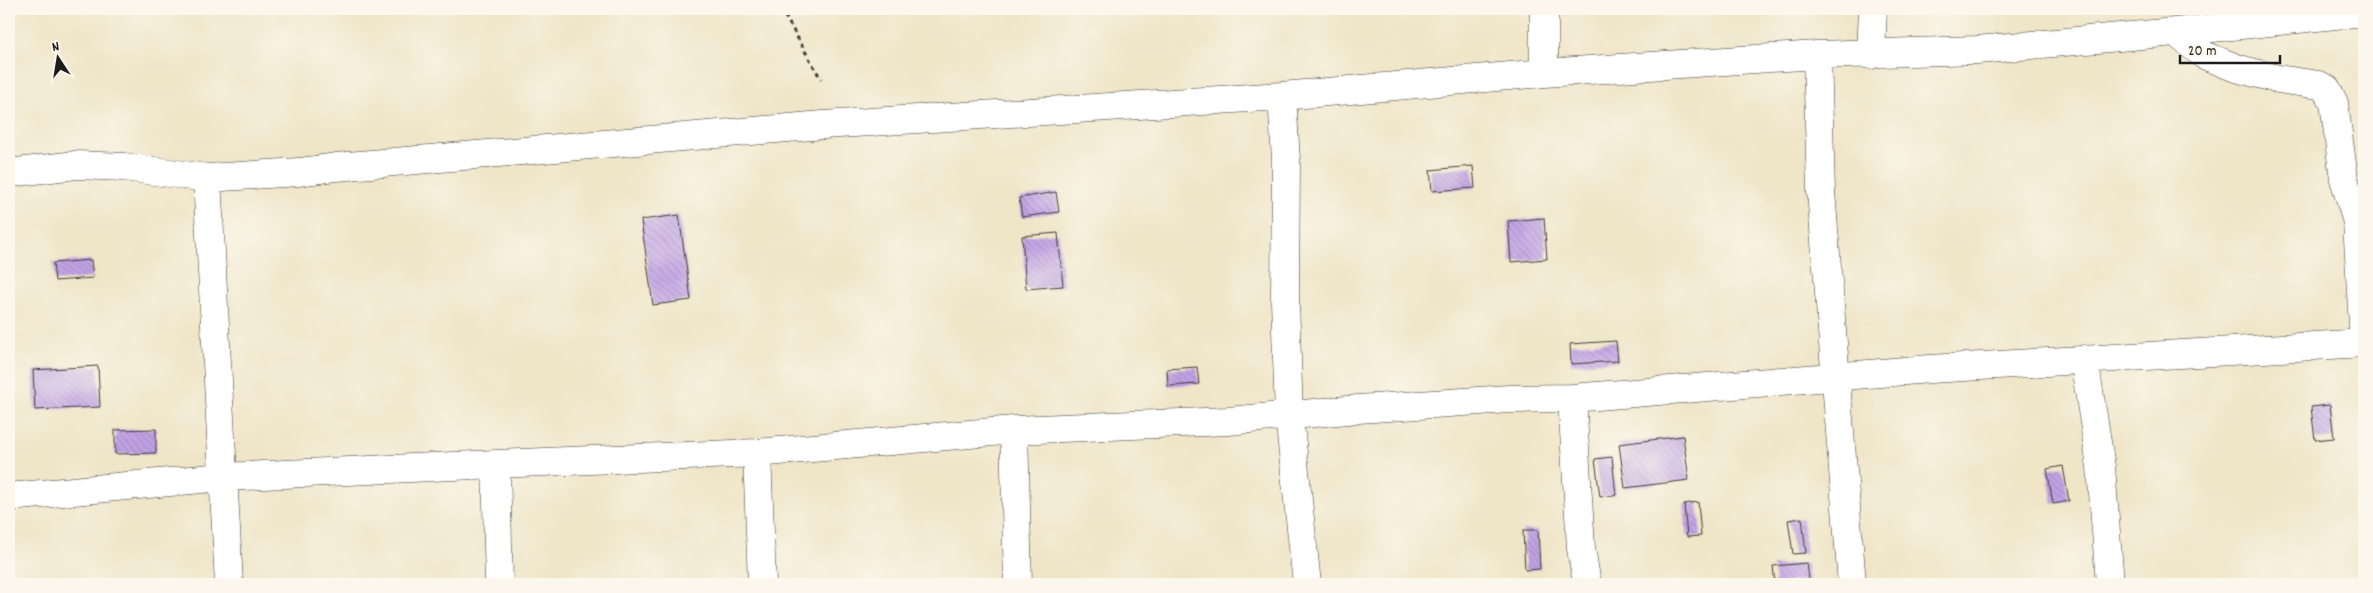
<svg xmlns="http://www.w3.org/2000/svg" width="2373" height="593" font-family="Dekko,sans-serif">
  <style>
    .building { fill: url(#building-back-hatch) }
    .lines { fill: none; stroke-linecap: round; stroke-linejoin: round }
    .street-casing { stroke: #3c3a36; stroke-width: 29 }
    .path { stroke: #3c3a36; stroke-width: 3; stroke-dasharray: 4 4; stroke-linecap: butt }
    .street { stroke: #fff; stroke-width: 28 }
  </style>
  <defs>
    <pattern id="building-back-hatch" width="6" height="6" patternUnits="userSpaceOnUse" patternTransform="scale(1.25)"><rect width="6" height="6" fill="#c2a3e6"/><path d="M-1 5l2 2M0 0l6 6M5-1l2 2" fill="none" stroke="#9d84ba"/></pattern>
  </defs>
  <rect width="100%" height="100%" fill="#fbf7ec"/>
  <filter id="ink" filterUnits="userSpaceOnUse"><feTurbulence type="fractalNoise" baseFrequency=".02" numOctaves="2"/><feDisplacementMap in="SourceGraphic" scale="10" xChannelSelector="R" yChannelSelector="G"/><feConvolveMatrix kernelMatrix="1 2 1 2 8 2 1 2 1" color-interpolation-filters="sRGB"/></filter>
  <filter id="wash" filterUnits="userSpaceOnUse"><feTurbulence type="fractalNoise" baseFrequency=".0096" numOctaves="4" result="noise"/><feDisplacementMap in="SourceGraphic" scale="20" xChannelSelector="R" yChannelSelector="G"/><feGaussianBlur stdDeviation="1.12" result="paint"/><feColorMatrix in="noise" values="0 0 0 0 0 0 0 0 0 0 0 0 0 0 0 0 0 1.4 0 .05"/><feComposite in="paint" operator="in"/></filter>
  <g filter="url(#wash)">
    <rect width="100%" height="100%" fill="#efe5c7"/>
    <g id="blocks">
      <path class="building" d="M1473 166 1475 188 1432 191 1430 170Z
        M1056 192 1059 212 1022 217 1019 198Z
        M679 215 691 300 653 305 641 220Z
        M1544 218 1547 259 1511 262 1508 221Z
        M1058 233 1063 286 1026 289 1022 236Z
        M91 260 93 278 55 281 53 263Z
        M1616 341 1618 361 1571 364 1570 344Z
        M98 366 100 407 35 410 33 370Z
        M1197 367 1199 384 1168 386 1167 369Z
        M2330 405 2334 438 2315 440 2311 407Z
        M156 429V453L115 454V430Z
        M1683 436 1689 480 1625 488 1619 444Z
        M1612 457 1616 495 1600 497 1595 459Z
        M2063 466 2069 501 2053 504 2047 469Z
        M1698 502 1701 536 1687 537 1684 504Z
        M1802 518 1806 553 1793 554 1788 520Z
        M1523 530H1538L1540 569 1525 570Z
        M1807 563 1809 580 1775 584 1773 566Z"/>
    </g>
  </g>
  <g filter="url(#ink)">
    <use href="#blocks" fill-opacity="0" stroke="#3c3a36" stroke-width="1"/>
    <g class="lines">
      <g class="street-casing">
        <path id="street" d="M1544 9V73
          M1817 55 1821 191 1852 584
          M1871 55 1873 9
          M1282 96 1286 160 1285 301 1289 416 1307 584
          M9 173 76 165 124 167 207 178 299 172 336 167 823 125 1282 96 1544 73 1817 55 1977 50 2175 32 2364 12
          M207 178 229 584
          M2084 359 2101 467 2110 584
          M1572 398 1581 548 1587 584
          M1014 430 1228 421 1358 409 1509 399 1572 398 1930 369 2364 343 2357 222 2344 179 2334 103 2327 89 2319 85 2278 79 2236 68 2204 55 2175 32
          M757 453 762 584
          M9 497 223 477 496 464
          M499 584 496 464 757 453 1014 430 1018 584"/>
      </g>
      <path class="path" d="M781 9 821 79"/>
      <use href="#street" class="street"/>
    </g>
  </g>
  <rect width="2373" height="593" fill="none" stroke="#fbf7ec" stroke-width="30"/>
  <g transform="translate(58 58) rotate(348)" stroke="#fbf7ec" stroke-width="4" paint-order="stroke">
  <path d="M0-4L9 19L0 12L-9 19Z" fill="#1c1c1c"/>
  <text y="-8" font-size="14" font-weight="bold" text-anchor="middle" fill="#1c1c1c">N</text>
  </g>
  <path d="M2180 55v8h100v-8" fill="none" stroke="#1c1c1c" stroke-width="2.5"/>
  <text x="2188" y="55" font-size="15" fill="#1c1c1c" stroke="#fbf7ec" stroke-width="4" paint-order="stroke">20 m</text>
</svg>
